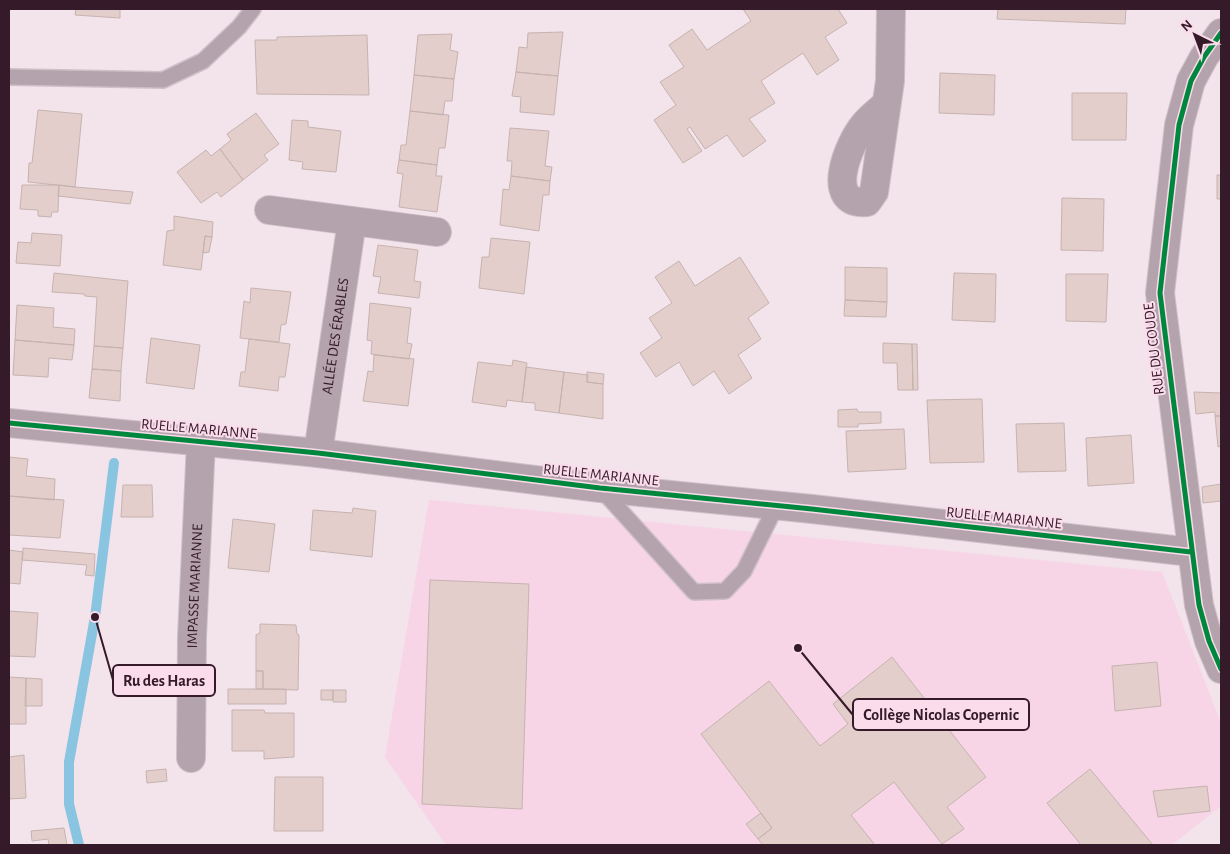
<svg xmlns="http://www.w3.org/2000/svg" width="1230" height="854" font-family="'Alegreya Sans',sans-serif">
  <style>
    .built { fill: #f7d5e6 }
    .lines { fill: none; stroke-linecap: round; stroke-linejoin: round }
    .stream { stroke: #89c4e0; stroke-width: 10 }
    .building { fill: #e3cecb; stroke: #c6b3b0 }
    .lane-casing { stroke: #cfc0c8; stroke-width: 18 }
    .street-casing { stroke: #cfc0c8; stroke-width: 30 }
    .lane { stroke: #b4a3ac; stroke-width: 15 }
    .street { stroke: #b4a3ac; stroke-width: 28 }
    .cycleway-casing { stroke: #fadceb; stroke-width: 8 }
    .cycleway { stroke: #00873e; stroke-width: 5 }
    .labels { text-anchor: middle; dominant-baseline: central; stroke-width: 4; stroke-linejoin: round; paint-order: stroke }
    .street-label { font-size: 15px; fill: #351a29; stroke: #fadceb }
    .leader { fill: none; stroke: #351a29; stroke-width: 2 }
    .callout-dot { fill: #351a29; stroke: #fadceb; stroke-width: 2 }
    .callout { fill: #fadceb; stroke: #351a29; stroke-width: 2 }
    .callout-label { font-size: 16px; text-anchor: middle; font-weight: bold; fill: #351a29 }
  </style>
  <rect width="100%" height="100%" fill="#f3e3eb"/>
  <path class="built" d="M429 500 1162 572 1221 723V806L1172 845H446L385 757Z"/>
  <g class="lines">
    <path class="stream" d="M79 845 69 804V762L95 617 114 463"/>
  </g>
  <path class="building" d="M76 9H120V18L75 15Z
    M743 9H838L847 23 825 37 839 60 817 75 803 53 761 81 775 103 749 119 766 141 743 157 727 135 705 149 690 127 687 129 702 151 683 163 654 120 676 105 660 82 684 67 669 45 692 29 707 50 751 21Z
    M998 9H1126L1125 24 997 19Z
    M563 32 558 76 516 72 519 47 527 48 528 33Z
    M452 34 450 50 458 52 454 79 414 75 418 35Z
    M367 35 369 95 257 94 255 40H277V37Z
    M516 72 558 76 554 115 520 112 521 97 512 96Z
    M940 73 995 75 994 115 939 113Z
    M414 75 454 79 452 101H445L443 115 410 111Z
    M1072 93H1127L1126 140H1072Z
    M38 110 82 114 75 187 28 182 29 163H32Z
    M410 111 449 115 445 148H439L437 165 399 160 401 145H406Z
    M256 113 279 144 264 155 268 160 243 180 220 149 231 140 227 134Z
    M292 120 308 121V127L341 131 336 172 302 169 303 162 289 160Z
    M510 128 549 131 545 166 552 167 550 181 511 176 512 161H507Z
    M220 149 243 180 221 197 217 192 201 203 177 172 206 150 211 156Z
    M399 160 437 165 436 176H442L437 212 399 207 403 174 397 173Z
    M1217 175H1221V206V199H1217Z
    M511 176 550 181 549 195H543L539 231 500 225 503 189 509 190Z
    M22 185H59L58 212H52L51 217 38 216V210L20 209Z
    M59 185 75 187 133 192 130 204 58 196Z
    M1062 198 1104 199 1103 251 1061 250Z
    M174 216 213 222 212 237 205 236 201 270 163 265 167 231 174 230Z
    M32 233 62 235 60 266 16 263 18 242 31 243Z
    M205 236 212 237 209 252 203 253Z
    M491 238 530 242 524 294 479 288 482 257H489Z
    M378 245 418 250 414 281 421 282 419 298 378 293 381 277 373 276Z
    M740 257 769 303 748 318 761 339 738 355 752 378 729 394 714 371 693 386 679 362 656 377 640 353 662 338 649 318 672 303 655 277 679 261 695 286Z
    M845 267 887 268V302L845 300Z
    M54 273 128 281 123 348 94 346 97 297 85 296 84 294 52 292Z
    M954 273 996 274 995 322 952 320Z
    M1066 274H1108L1106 322 1066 321Z
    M251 288 291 292 286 324 281 325 279 342 240 338 244 301 250 303Z
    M845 300 887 302 886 317 844 316Z
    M370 303 411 308 407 343 412 344 409 359 371 354 372 341 367 340Z
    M17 305 54 308 53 327 75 329 74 345 15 340Z
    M151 338 200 345 194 389 146 383Z
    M249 339 290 344 285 377H279L278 391 239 386 241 372H245Z
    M15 340 74 345 72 360 49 358 48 377 13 375Z
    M883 343 912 344 913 390H898L897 363H883Z
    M912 344H917L918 390H913Z
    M94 346 123 348 121 371 92 369Z
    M374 355 414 359 408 406 363 401 368 371 373 372Z
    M513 360 527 363 522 402 507 400 506 407 472 402 478 362 512 366Z
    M526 367 564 372 559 413 535 410V403L522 402Z
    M92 369 121 371 120 401 89 398Z
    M564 372 588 375 587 382 603 384V419L559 413Z
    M587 372 604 374 603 384 587 382Z
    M1194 392 1221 393V416H1215V412L1196 414Z
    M982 399 984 462 930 463 927 400Z
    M857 409 858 412H881V423L858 424V427H838V410Z
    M1215 416H1221V446L1218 447Z
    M1064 423 1066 471 1018 472 1016 424Z
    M904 429 906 469 848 472 846 431Z
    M1131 435 1134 483 1088 486 1086 438Z
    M9 457 28 459 26 476 55 479 54 500 9 496Z
    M1221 484V501L1203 503 1202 487Z
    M123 485H152L153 517H121Z
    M9 496 64 500 60 538 9 535Z
    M353 508 376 511 372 557 310 550 313 510 352 513Z
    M233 519 275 524 269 572 228 568Z
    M23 548 95 554 94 576 85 575 87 565 22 560Z
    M9 550 23 552 20 584 9 583Z
    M430 580 529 584 522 809 422 804Z
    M9 611 38 613 35 657 9 656Z
    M260 624 296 625 297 634 299 635 298 690 263 689V671H256V635L260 633Z
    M892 657 986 777 947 807 964 829 942 844 894 782 851 815 875 845H763L758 839 772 828 701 734 769 681 820 746 848 724 833 704Z
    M1157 662 1161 706 1115 711 1112 666Z
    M256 671H263V689H256Z
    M9 677 26 678V724H9Z
    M26 678 42 679V706H25Z
    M228 689H286V704H228Z
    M321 690H333V700H321Z
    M333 690H346V702H333Z
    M232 710H264L265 713H294V757L264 759V751H232Z
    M24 755 26 798 9 799V757Z
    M166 769 167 781 147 783 146 771Z
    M1090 769 1153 845H1081L1047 803Z
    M275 777H323V831H274Z
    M1207 786 1210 811 1158 817 1153 791Z
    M761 813 772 828 758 839 746 824Z
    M64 828 67 845H49L48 839 32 841 31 831Z"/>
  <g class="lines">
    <g class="lane-casing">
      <path id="lane" d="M9 77 163 80 203 61 239 27 253 9
        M601 489 694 592 725 591 744 571 776 506"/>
    </g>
    <g class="street-casing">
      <g id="street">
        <path d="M1221 33 1204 57 1191 81 1179 125 1160 293 1199 605 1209 641 1221 669"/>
        <path d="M886 104C879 111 870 117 864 125 848 144 823 206 867 202L874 192 890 81 891 9"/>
        <path d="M269 210 437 232"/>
        <path d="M9 423 318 453 600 488 812 509 1191 552"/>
        <path id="s1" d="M318 453 352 221"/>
        <path id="s2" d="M191 758 192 637 201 442"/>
      </g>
    </g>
    <use href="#lane" class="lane"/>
    <use href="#street" class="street"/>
    <g class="cycleway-casing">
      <path id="cycleway" d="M1221 33 1204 57 1191 81 1179 125 1160 293 1199 605 1209 641 1221 669
        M9 423 318 453 600 488 812 509 1191 552"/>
    </g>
    <use href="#cycleway" class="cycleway"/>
  </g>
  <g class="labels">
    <g class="street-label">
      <text stroke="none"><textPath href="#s1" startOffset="118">ALLÉE DES ÉRABLES</textPath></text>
      <text transform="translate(1154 349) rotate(-97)">RUE DU COUDE</text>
      <text transform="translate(199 429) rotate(5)">RUELLE MARIANNE</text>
      <text transform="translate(601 475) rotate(6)">RUELLE MARIANNE</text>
      <text transform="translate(1004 518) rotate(6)">RUELLE MARIANNE</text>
      <text stroke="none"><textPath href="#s2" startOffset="172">IMPASSE MARIANNE</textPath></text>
    </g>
  </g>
  <path class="leader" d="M95 617L113 680M798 648L853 715"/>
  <g class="callout-dot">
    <circle cx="95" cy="617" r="5"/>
    <circle cx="798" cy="648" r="5"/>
  </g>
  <g class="callout">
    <rect x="113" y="665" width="102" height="31" rx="5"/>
    <rect x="853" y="699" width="176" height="31" rx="5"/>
  </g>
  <g class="callout-label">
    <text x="164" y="686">Ru des Haras</text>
    <text x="941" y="720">Collège Nicolas Copernic</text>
  </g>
  <rect width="1230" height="854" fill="none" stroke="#351a29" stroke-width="20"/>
  <g transform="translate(1195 35) rotate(318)" stroke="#fadceb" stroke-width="4" paint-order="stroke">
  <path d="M0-4L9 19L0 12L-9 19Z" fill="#351a29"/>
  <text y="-8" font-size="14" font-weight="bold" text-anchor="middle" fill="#351a29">N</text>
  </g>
</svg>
